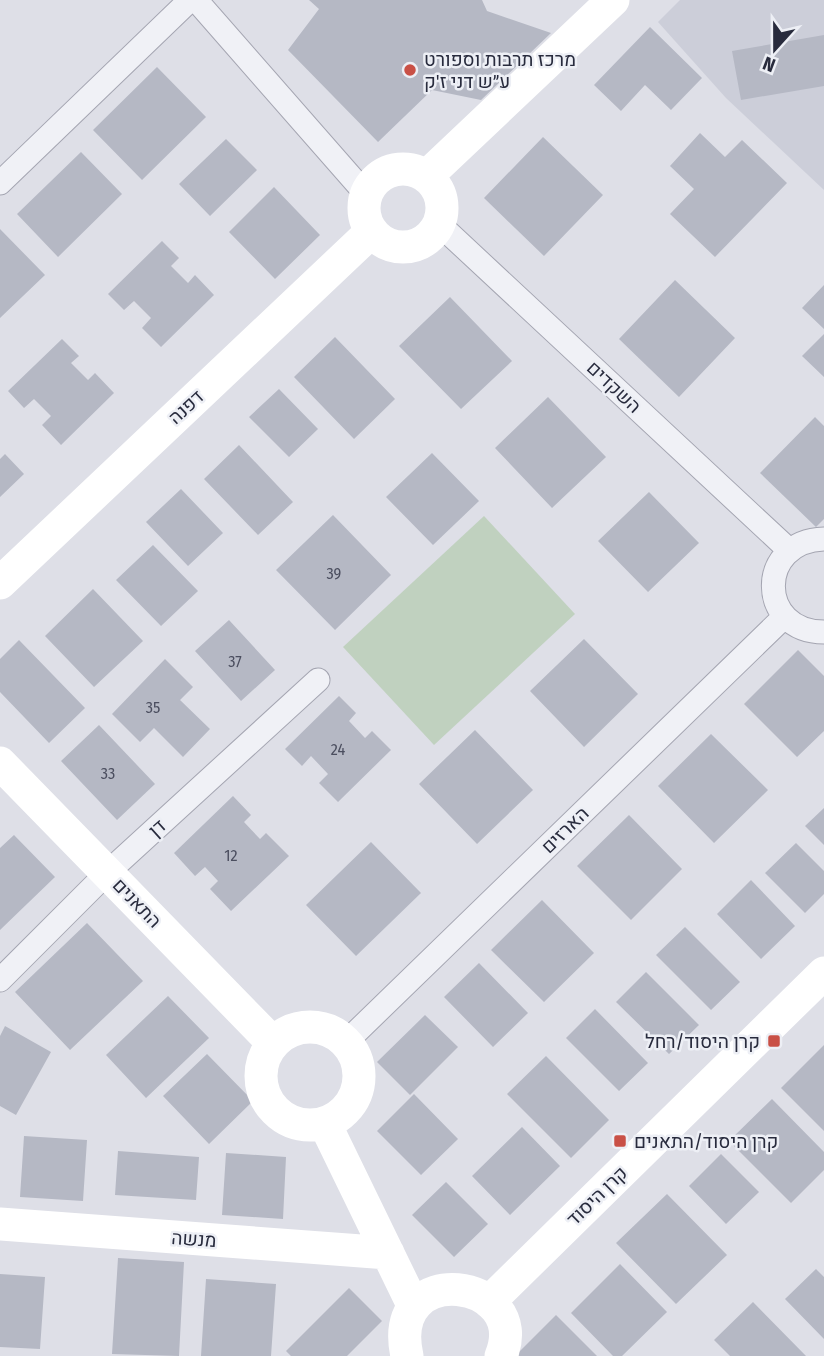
<svg xmlns="http://www.w3.org/2000/svg" width="824" height="1356" font-family="'Fira Sans Condensed',Heebo,sans-serif">
  <style>
    .built { fill: #ccced9 }
    .green { fill: #c0d1bf }
    .building { fill: #b5b8c4 }
    .lines { fill: none; stroke-linecap: round; stroke-linejoin: round }
    .street-casing { stroke: #a4a5b1; stroke-width: 25 }
    .street { stroke: #f0f1f6; stroke-width: 23 }
    .secondary { stroke: #fff; stroke-width: 33 }
    .poi-dot { fill: #c95046; stroke: #edeff5; stroke-width: 2.5 }
    .labels { text-anchor: middle; dominant-baseline: central; stroke-width: 5; stroke-linejoin: round; paint-order: stroke }
    .number-label { font-size: 16px; fill: #4b4e5f }
    .poi-label { font-size: 19px; fill: #282b3d; stroke: #edeff5; text-anchor: start }
    .street-label { font-size: 19px; fill: #282b3d; stroke: #edeff5 }
  </style>
  <rect width="100%" height="100%" fill="#dedfe7"/>
  <path class="built" d="M680 0H824V190L726 98 658 22Z"/>
  <path class="green" d="M484 516 575 614 434 745 343 647Z"/>
  <path class="building" d="M309 0H482L487 11 551 33 481 100 432 90 378 142 288 50 319 9Z
    M650 27 702 78 671 110 645 85 621 111 594 85Z
    M824 35V86L741 100 732 51Z
    M157 67 206 117 142 180 93 130Z
    M700 133 725 157 742 140 787 183 715 257 670 214 694 189 670 166Z
    M543 137 603 195 544 256 484 198Z
    M226 139 257 170 210 216 179 184Z
    M81 152 122 194 58 257 17 214Z
    M274 187 320 235 275 279 229 232Z
    M0 229 45 275 0 318Z
    M162 241 179 258 171 266 188 283 195 275 214 295 161 347 142 328 151 318 134 301 124 310 108 294Z
    M675 280 735 338 679 397 619 339Z
    M824 285V329L802 308Z
    M450 297 512 361 461 409 399 346Z
    M824 334V377L802 356Z
    M335 337 395 399 354 439 294 377Z
    M62 339 79 356 71 363 88 380 95 373 114 393 61 445 42 425 51 416 34 399 24 408 8 391Z
    M279 389 318 429 289 457 249 417Z
    M548 397 606 457 552 508 495 448Z
    M815 417 824 426V519L816 527 760 473Z
    M239 445 293 502 258 535 204 479Z
    M432 453 479 501 433 545 386 497Z
    M5 454 24 474 0 497V459Z
    M181 489 223 533 188 566 146 522Z
    M649 492 699 543 648 592 598 541Z
    M333 515 391 575 335 630 276 570Z
    M153 545 198 591 161 626 116 580Z
    M93 589 143 641 94 687 45 636Z
    M229 620 275 670 241 701 195 651Z
    M584 639 638 694 584 747 530 691Z
    M19 640 85 708 49 743 0 692V659Z
    M798 650 824 676V731L797 757 744 704Z
    M165 659 193 687 180 700 210 729 183 757 154 728 140 742 112 714Z
    M339 696 356 713 349 721 365 738 372 731 391 750 338 802 319 783 328 774 311 756 302 766 285 749Z
    M99 725 155 784 117 820 61 761Z
    M475 730 533 790 477 844 419 784Z
    M711 734 768 790 714 843 658 786Z
    M233 796 251 815 244 822 260 839 266 833 289 856 231 911 210 889 218 881 205 867 195 876 174 853Z
    M824 808V845L805 826Z
    M629 815 682 869 631 920 577 866Z
    M14 835 55 877 0 930V848Z
    M371 842 421 893 356 956 306 905Z
    M796 843 824 871V894L805 913 765 873Z
    M751 880 795 926 761 959 717 914Z
    M542 900 594 953 544 1002 491 950Z
    M87 923 143 981 70 1050 15 992Z
    M685 927 740 982 711 1010 656 955Z
    M479 963 528 1013 493 1047 444 997Z
    M646 972 699 1025 669 1054 616 1002Z
    M168 996 209 1038 146 1098 106 1055Z
    M595 1009 648 1063 619 1091 566 1038Z
    M425 1015 458 1047 410 1095 377 1062Z
    M5 1026 51 1052 16 1115 0 1106V1036Z
    M824 1045V1131L781 1088Z
    M207 1054 253 1101 209 1144 163 1096Z
    M546 1056 609 1120 571 1158 507 1094Z
    M414 1094 458 1139 421 1175 377 1131Z
    M772 1099 824 1152V1170L791 1203 729 1141Z
    M522 1127 560 1166 510 1215 472 1176Z
    M24 1136 87 1140 83 1201 20 1197Z
    M118 1151 199 1157 196 1200 115 1195Z
    M226 1153 286 1157 283 1219 222 1215Z
    M721 1154 759 1192 726 1224 689 1186Z
    M446 1182 488 1224 454 1257 412 1215Z
    M667 1194 727 1255 676 1304 616 1243Z
    M118 1258 184 1262 179 1356 112 1354Z
    M620 1264 667 1312 622 1356H613L571 1313Z
    M816 1269 824 1277V1339L785 1299Z
    M0 1274 45 1277 40 1349 0 1347Z
    M206 1279 276 1284 271 1356H201Z
    M349 1288 382 1321 347 1356H291L286 1351Z
    M753 1302 806 1356H730L714 1340Z
    M556 1315 597 1356H519L517 1354Z"/>
  <g class="lines">
    <g class="street-casing">
      <path id="street" d="M196 0 366 194
        M0 183 190 0
        M439 224 789 550
        M824 539C756 541 757 632 824 632
        M0 980 107 873 318 680
        M346 1042 784 617"/>
    </g>
    <use href="#street" class="street"/>
    <path class="secondary" d="M364 208a39 39 0 1 1 78 0a39 39 0 1 1-78 0Z
      M427 176 613 0
      M0 583 371 232
      M0 763 273 1043
      M261 1076a49 49 0 1 1 98 0a49 49 0 1 1-98 0Z
      M325 1124 414 1307
      M0 1224 388 1253
      M489 1302 824 973
      M407 1356C385 1257 533 1278 501 1356"/>
  </g>
  <g class="poi-dot">
    <circle cx="410" cy="70" r="7"/>
    <rect x="767" y="1034" width="14" height="14" rx="3.5"/>
    <rect x="613" y="1134" width="14" height="14" rx="3.5"/>
  </g>
  <g class="labels">
    <g class="number-label">
      <text x="334" y="573">39</text>
      <text x="235" y="661">37</text>
      <text x="153" y="707">35</text>
      <text x="338" y="749">24</text>
      <text x="108" y="773">33</text>
      <text x="231" y="855">12</text>
    </g>
    <g class="poi-label">
      <text x="424" y="59">מרכז תרבות וספורט<tspan x="424" dy="22">ע״ש דני ז'ק</tspan></text>
      <text x="760" y="1041" text-anchor="end">קרן היסוד/רחל</text>
      <text x="634" y="1141">קרן היסוד/התאנים</text>
    </g>
    <g class="street-label">
      <text transform="translate(614 387) rotate(43)">השקדים</text>
      <text transform="translate(186 407) rotate(-43)">דפנה</text>
      <text transform="translate(157 828) rotate(-42)">דן</text>
      <text transform="translate(565 830) rotate(-44)">הארזים</text>
      <text transform="translate(137 903) rotate(46)">התאנים</text>
      <text transform="translate(597 1196) rotate(-44)">קרן היסוד</text>
      <text transform="translate(194 1239) rotate(4)">מנשה</text>
    </g>
  </g>
  <g transform="translate(775 49) rotate(201)" stroke="#edeff5" stroke-width="5" paint-order="stroke">
  <path d="M0-5L12 26L0 18L-12 26Z" fill="#282b3d"/>
  <text y="-10" font-size="19" font-weight="bold" text-anchor="middle" fill="#282b3d">N</text>
  </g>
</svg>
